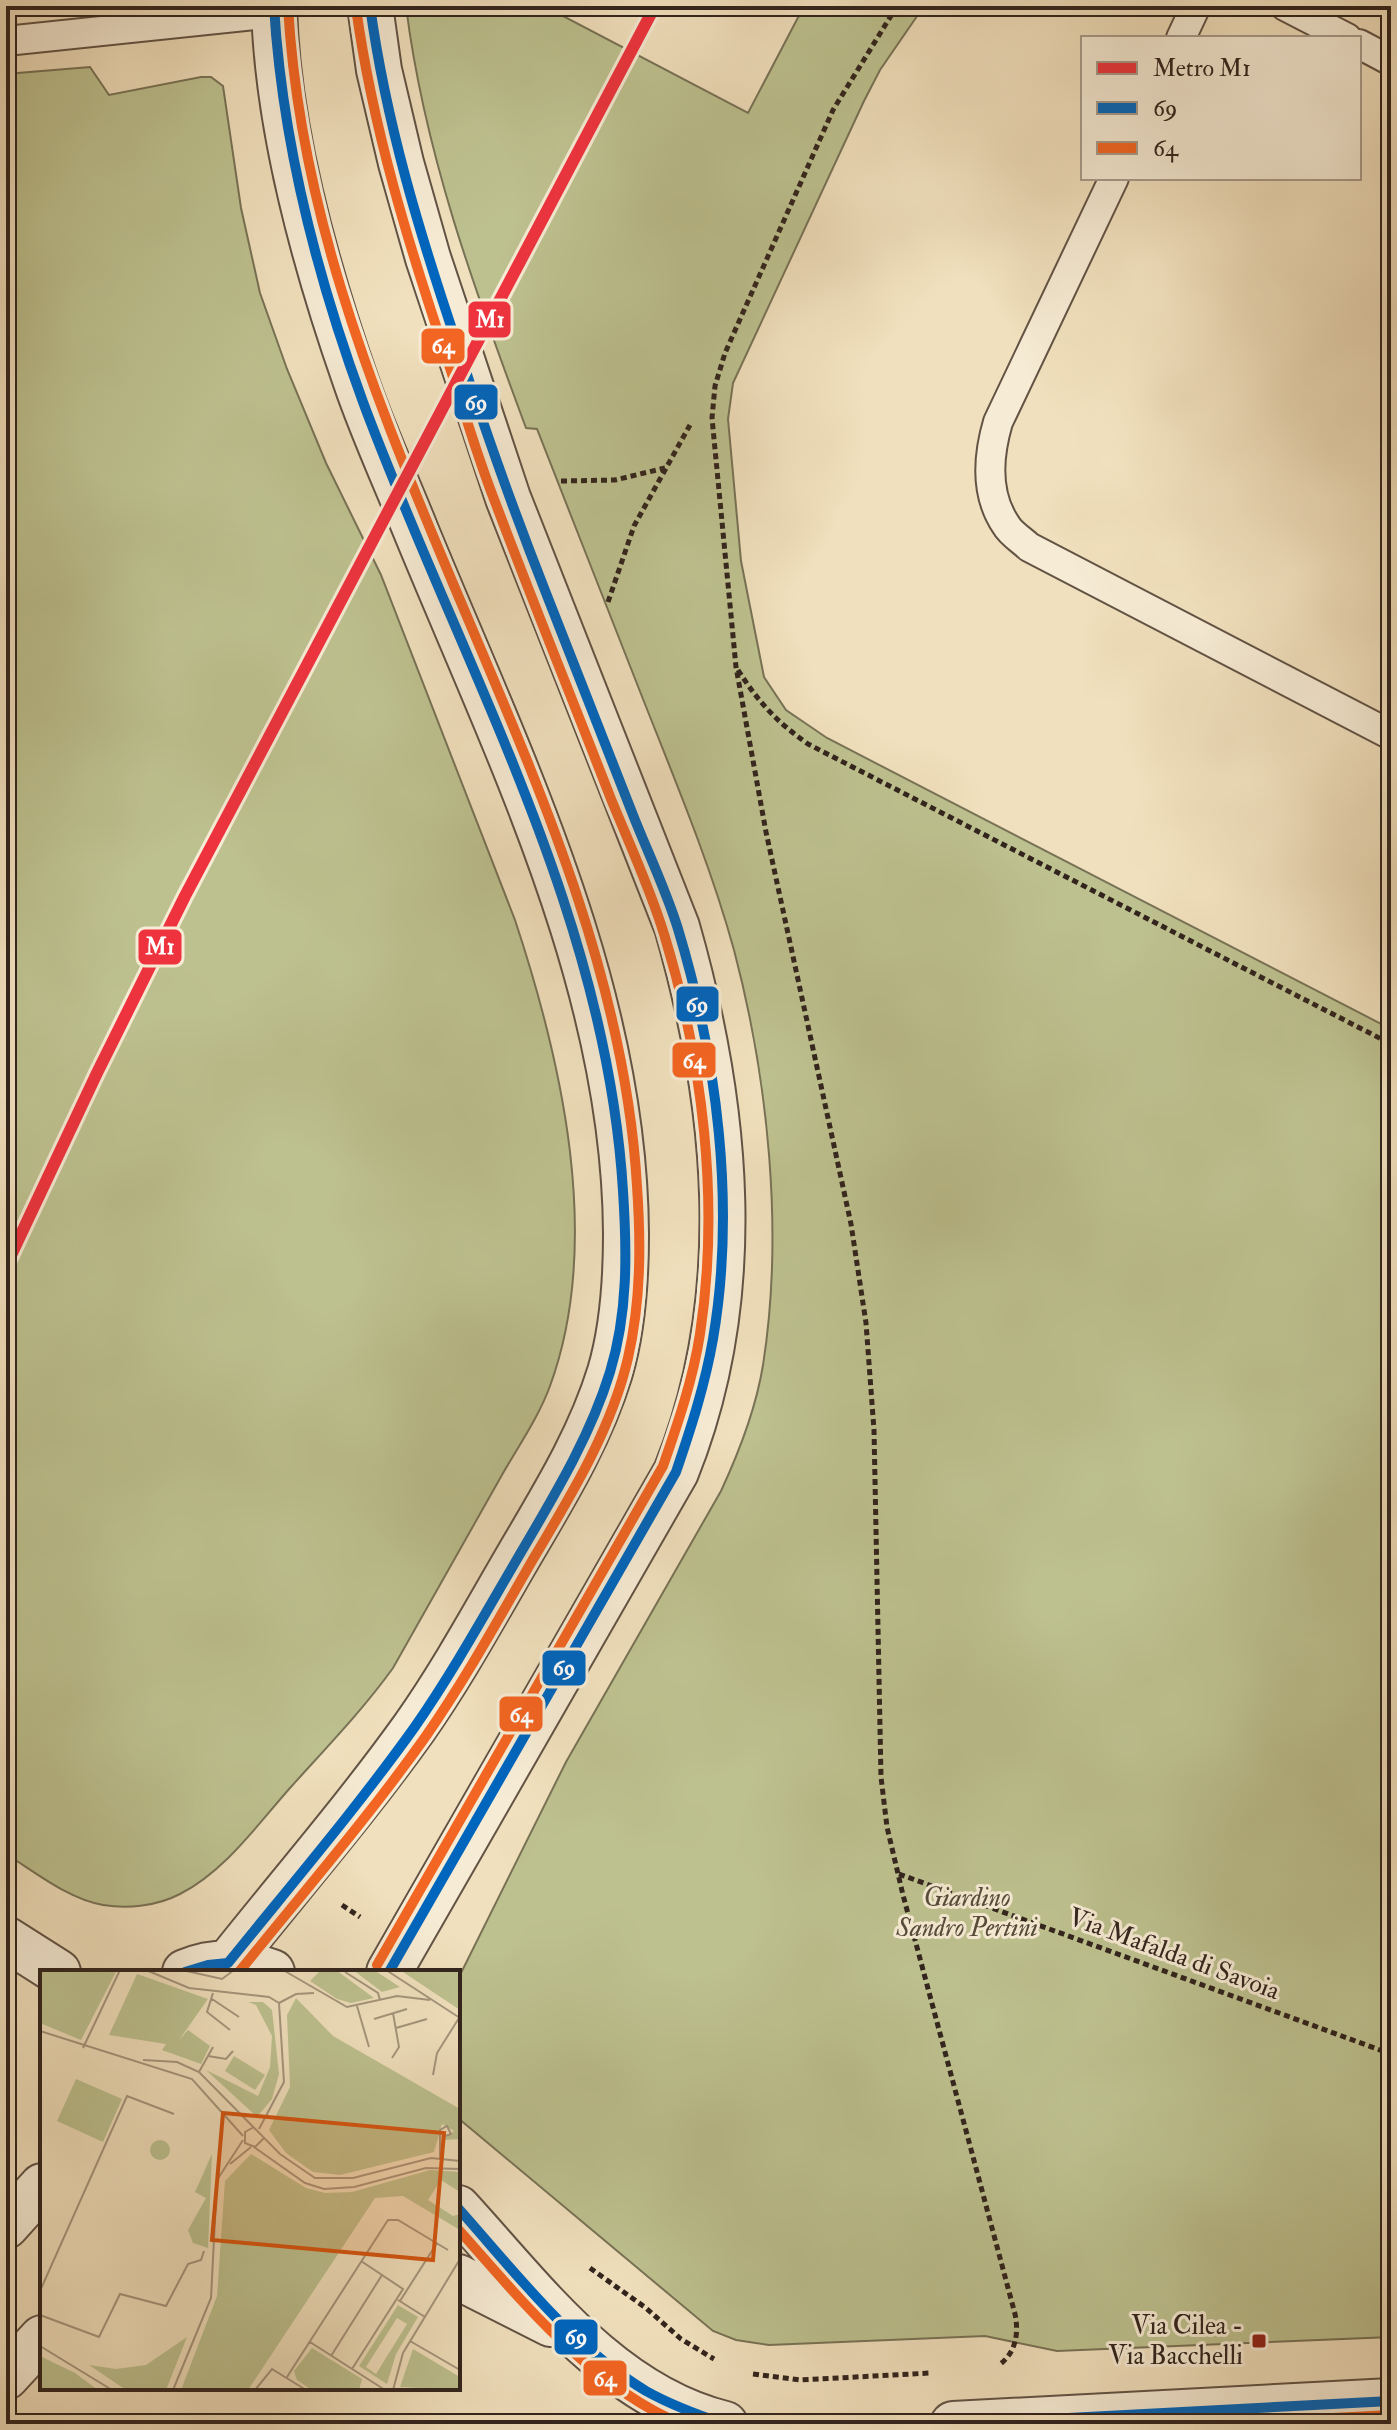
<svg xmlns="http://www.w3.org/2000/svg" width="1397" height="2430" font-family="'IM FELL Double Pica',serif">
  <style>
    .green { fill: #bdc18f; stroke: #787256; stroke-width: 2 }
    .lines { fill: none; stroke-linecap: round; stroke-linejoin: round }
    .service-casing { stroke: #625345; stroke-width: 32 }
    .minor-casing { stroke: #625345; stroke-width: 48 }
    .path { stroke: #32241d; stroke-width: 5; stroke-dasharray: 6 4; stroke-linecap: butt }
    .service { stroke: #f6ebd4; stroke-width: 28 }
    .minor { stroke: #f6ebd4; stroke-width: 44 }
    .bus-1-casing { stroke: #f6ebd4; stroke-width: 16 }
    .bus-2-casing { stroke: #f6ebd4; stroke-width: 16 }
    .bus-1 { stroke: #0065bd; stroke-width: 10 }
    .bus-2 { stroke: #f26522; stroke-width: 10 }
    .metro-1-casing { stroke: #f6ebd4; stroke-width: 18 }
    .metro-1 { stroke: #ee333e; stroke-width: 12 }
    .poi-dot { fill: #8f2418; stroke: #f6ebd4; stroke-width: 3 }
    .labels { text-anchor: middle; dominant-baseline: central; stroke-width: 6; stroke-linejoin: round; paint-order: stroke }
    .park-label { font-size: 26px; font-style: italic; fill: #554b3a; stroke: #f6ebd4 }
    .street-label { font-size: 26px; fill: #32241d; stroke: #f6ebd4 }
    .poi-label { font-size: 26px; fill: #32241d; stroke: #f6ebd4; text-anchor: end }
    .inset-road { fill: none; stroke: #a5957d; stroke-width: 2 }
    .view { fill: #d6540e; fill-opacity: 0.15; stroke: #d6540e; stroke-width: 4 }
    .inset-edge { fill: none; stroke: #32241d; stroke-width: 4 }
    .line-badge { stroke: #f6ebd4; stroke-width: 3 }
    .badge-label { font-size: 22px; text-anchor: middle; font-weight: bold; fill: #fff }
  </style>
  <rect width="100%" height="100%" fill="#f1e0bd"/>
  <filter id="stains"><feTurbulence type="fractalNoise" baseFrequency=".0025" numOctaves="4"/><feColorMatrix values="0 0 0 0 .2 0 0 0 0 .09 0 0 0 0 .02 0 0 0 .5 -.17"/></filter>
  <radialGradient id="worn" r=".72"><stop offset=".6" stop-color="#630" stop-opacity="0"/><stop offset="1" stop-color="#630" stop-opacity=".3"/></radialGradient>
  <path class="green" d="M406 6H544L748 113 804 6H924L880 70 864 101 733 383 728 419 741 561 764 677 786 710 827 738 1391 1029V2337L1057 2351 985 2336 769 2345 736 2340 713 2331 458 2118V1979L566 1762 721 1491C740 1450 756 1409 763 1365 784 1232 768 1079 734 950 710 863 674 778 641 694 606 606 572 517 537 429L526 428C475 291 424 152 406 6Z
    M90 67 109 95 201 77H211L223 86 241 208 260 293 287 369 326 463 381 575 515 920C562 1062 603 1241 550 1386 538 1419 515 1451 498 1482 463 1544 428 1606 393 1668 362 1711 325 1749 290 1788 257 1825 225 1871 180 1894 157 1906 128 1909 103 1905 68 1899 35 1872 6 1854V74Z"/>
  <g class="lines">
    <g class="service-casing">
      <path id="service" d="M1285 6 1347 38
        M1181 38 1196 6
        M6 41 274 13
        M1359 44 1391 61
        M1114 178 998 422C988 456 985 494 1006 525 1011 534 1022 540 1029 547L1391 735"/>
    </g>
    <g class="minor-casing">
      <path id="minor" d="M370 6 379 70 401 163 428 258 508 498 677 927C728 1105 747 1296 676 1472L389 1972
        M6 1939 58 1972
        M228 1963C290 1885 356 1809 414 1728 455 1670 489 1606 525 1545 558 1489 591 1434 610 1372 623 1328 626 1280 626 1234 625 987 508 755 416 531 396 481 373 432 356 382 315 265 277 130 274 6
        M185 1972C214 1960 243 1961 272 1972
        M458 2208C534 2291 610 2396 725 2424
        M6 2226 42 2186
        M458 2277 551 2324
        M6 2377 42 2338
        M953 2424 1391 2401"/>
    </g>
    <path class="path" d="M897 6 833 110 725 353 715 386 712 418 736 667 766 832 851 1224 866 1323 874 1430 881 1777 887 1827 903 1895 1015 2314C1019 2333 1016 2353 999 2365
      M561 481 615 480 665 468
      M608 602 634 526 690 425
      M738 670C759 703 777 722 808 744L1391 1044
      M899 1874 1391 2054
      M342 1905 360 1917
      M6 2070 14 2031
      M590 2268 646 2308 681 2339 714 2359
      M753 2374 800 2380 930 2373"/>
    <use href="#service" class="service"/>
    <use href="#minor" class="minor"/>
    <g class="bus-1-casing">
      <path id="bus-1" d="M370 6C386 123 420 235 458 347 485 430 514 512 546 593 575 667 604 741 633 815 648 853 666 890 678 929 717 1058 736 1205 713 1339 705 1385 691 1428 676 1472L389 1972
        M185 1972 208 1965 228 1963C291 1885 356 1809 414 1728 453 1672 486 1612 520 1554 554 1496 590 1437 610 1372 628 1313 627 1252 623 1191 606 909 459 661 363 402 316 274 282 142 274 6
        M458 2208C515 2272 571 2346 646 2391 671 2405 698 2415 725 2424
        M953 2424 1391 2401"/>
    </g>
    <g class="bus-2-casing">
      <path id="bus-2" d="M356 8C373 130 409 246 448 362 464 410 478 460 497 507 534 605 573 701 611 799 629 843 650 888 664 934 703 1061 720 1202 700 1334 693 1379 678 1423 663 1466L377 1965
        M239 1972C302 1894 368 1818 426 1736 465 1680 498 1620 532 1561 570 1497 611 1431 628 1358 641 1301 641 1244 637 1186 624 966 528 763 444 562 368 381 299 204 288 6
        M458 2229C523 2302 588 2384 681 2424
        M1220 2424 1391 2415"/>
    </g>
    <use href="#bus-1" class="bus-1"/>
    <use href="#bus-2" class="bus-2"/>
    <g class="metro-1-casing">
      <path id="metro-1" d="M6 1266 97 1073 185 896 655 6"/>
    </g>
    <use href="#metro-1" class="metro-1"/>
  </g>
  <rect class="poi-dot" x="1251" y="2333" width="16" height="16" rx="4"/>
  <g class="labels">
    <g class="park-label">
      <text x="967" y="1898">Giardino<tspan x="967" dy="30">Sandro Pertini</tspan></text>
    </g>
    <g class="street-label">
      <text transform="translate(1174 1954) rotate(20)">Via Mafalda di Savoia</text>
    </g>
    <g class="poi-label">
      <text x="1243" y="2326">Via Cilea -<tspan x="1243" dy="30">Via Bacchelli</tspan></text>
    </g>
  </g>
  <g transform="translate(40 1970)">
    <rect width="420" height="420" fill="#f1e0bd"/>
    <path d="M0 0H77L41 70 0 53ZM281 0H296L334 28 311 33 297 29 270 11ZM313 0H334L360 17 342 22ZM360 0H420V40ZM97 4 168 29 139 70 148 60 170 76 161 94 122 80 126 74 69 65ZM256 28 293 66 420 139V169L403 170 414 161 402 154 394 182 300 205 273 202 246 183 229 160 250 117 247 45ZM208 32H223L232 40 239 104 232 129 217 147 166 100 218 126 230 97 232 66 216 35ZM194 86 225 105 215 120 185 101ZM36 109 82 129 63 172 17 151ZM110 180a10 10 0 1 1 20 0a10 10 0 1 1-20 0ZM172 184 168 278 153 273 148 260 166 228 155 222ZM211 184 266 218 285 223 312 222 390 200 420 202V222L401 210 388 230 413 246 420 244V260L363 226 335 228 208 420H141L177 326 185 211ZM358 335 378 347 356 384 347 414 319 396ZM357 348 367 354 336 404 326 397ZM147 367 126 420H86L49 395 76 399 106 395ZM272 378 322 409 319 420H272L257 410 254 401ZM373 379 420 407V420L360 417ZM0 386 35 403 58 420H0Z" fill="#bdc18f" fill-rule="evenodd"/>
    <path class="inset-road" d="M106 0 149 18 229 27 239 33M142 0 182 9 194 0M243 0 307 37 357 26 390 30M346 0 420 48M305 2 338 23 340 30M173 23 167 42 190 60M172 29 199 47M239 33 256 24 274 23M317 36 329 77M334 49 367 39M356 58 387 49M0 61 152 109 203 166M43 78 80 0M168 86 186 89 193 81M352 88 359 77 353 43M103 90 137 92 159 102 240 184 275 208H313L391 188 420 191M159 102 173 77M393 105 397 83 419 48M214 157 205 162V173L215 177 224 168M219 159 244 112 239 33M214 177 265 213 284 219 314 217 386 198 420 199M400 188V160L407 156 411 164 403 167M190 194 211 177M0 321 87 126 134 144M358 330 385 347M360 331 397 273M0 345 59 367 80 324 126 336 148 294 161 290 164 281M370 371 420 400M270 372 345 420M0 376 72 420M291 386 342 305M312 399 363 319 321 291M247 407 348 250H358L408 280M133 420 171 328 177 210 203 170M215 420 232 399 266 420M353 420 363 383 420 289"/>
    <path class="view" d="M183 143 404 163 393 290 172 270Z"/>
    <rect width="420" height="420" class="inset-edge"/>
  </g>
  <g class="line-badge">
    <rect x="467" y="300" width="45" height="39" rx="8" fill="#ee333e"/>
    <rect x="420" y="327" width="46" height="38" rx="8" fill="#f26522"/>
    <rect x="453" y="383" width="46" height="38" rx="8" fill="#0065bd"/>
    <rect x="137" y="928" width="46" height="38" rx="8" fill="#ee333e"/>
    <rect x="675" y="985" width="45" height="38" rx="8" fill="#0065bd"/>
    <rect x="671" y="1041" width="46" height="38" rx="8" fill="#f26522"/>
    <rect x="541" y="1649" width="46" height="38" rx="8" fill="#0065bd"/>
    <rect x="498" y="1695" width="46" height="38" rx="8" fill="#f26522"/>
    <rect x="553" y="2318" width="46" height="38" rx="8" fill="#0065bd"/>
    <rect x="582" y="2359" width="46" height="38" rx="8" fill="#f26522"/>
  </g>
  <g class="badge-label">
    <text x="490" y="327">M1</text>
    <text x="443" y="353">64</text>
    <text x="476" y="410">69</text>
    <text x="160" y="954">M1</text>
    <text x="697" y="1012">69</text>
    <text x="694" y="1068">64</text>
    <text x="564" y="1675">69</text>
    <text x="521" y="1722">64</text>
    <text x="576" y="2344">69</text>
    <text x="605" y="2386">64</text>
  </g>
  <rect width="1397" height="2430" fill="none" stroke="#f1e0bd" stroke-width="32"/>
  <rect x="8" y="8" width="1381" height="2414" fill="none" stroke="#32241d" stroke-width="4"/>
  <rect x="16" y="16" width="1365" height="2398" fill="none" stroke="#32241d" stroke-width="2"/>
  <rect x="1081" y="36" width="280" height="144" fill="#f6ebd4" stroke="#a89b8b" stroke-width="2"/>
  <rect x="1097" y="62" width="40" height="12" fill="#ee333e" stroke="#a89b8b" stroke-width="2"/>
  <text x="1153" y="76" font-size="24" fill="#32241d">Metro M1</text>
  <rect x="1097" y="102" width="40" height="12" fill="#0065bd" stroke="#a89b8b" stroke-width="2"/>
  <text x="1153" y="116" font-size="24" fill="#32241d">69</text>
  <rect x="1097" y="142" width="40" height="12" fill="#f26522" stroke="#a89b8b" stroke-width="2"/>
  <text x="1153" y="156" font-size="24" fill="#32241d">64</text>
  <rect width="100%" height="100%" filter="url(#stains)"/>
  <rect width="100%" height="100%" fill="url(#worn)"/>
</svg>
